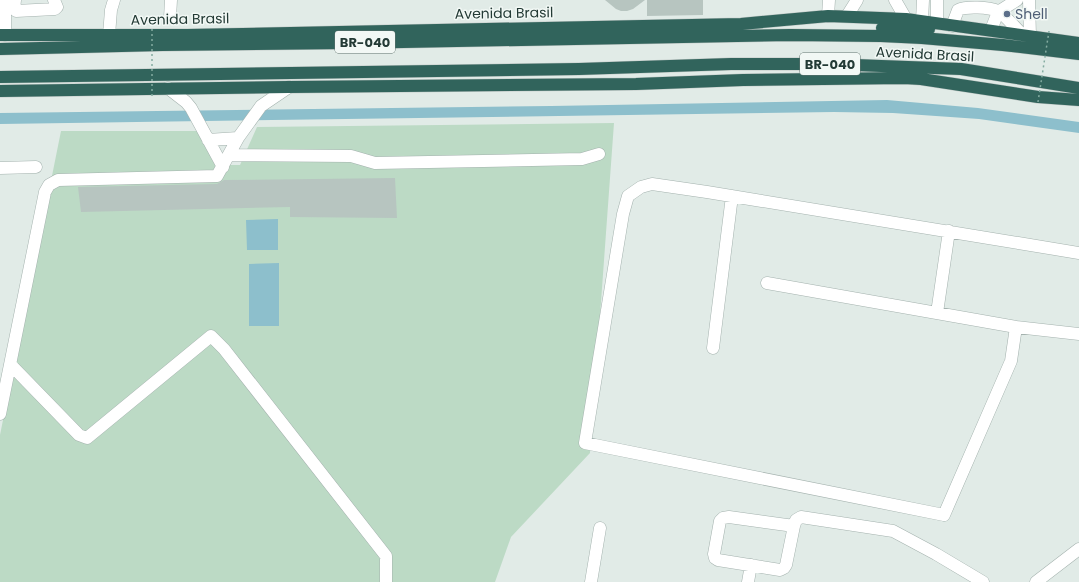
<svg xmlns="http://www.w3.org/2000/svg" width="1079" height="582" font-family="Poppins,sans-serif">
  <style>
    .green { fill: #bcdac5 }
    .water { fill: #8dbfcc }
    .building { fill: #b7c5c0 }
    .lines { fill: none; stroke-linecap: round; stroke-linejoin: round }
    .minor-casing { stroke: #a4b2ae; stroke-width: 13 }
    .highway-casing { stroke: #c1c8c6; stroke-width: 13 }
    .minor { stroke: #fff; stroke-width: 12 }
    .highway { stroke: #31645c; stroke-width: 12 }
    .path-bridge { stroke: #84aca1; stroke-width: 1.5; stroke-dasharray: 2 3; stroke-linecap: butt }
    .service-dot { fill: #5c6f8a; stroke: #f2f8f5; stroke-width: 1.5 }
    .labels { text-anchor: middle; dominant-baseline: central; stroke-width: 3; stroke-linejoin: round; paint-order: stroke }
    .shield { fill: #f2f8f5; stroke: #61736f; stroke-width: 1 }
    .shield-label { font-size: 13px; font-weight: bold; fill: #233a35 }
    .street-label { font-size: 14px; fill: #233a35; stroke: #f2f8f5 }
    .service-label { font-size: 14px; fill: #4e5e75; stroke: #f2f8f5; text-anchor: start }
  </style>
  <rect width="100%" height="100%" fill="#e1ebe7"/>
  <path class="green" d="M614 123 590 453 511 537 495 582H0V435L61 131H198L219 165H240L257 127Z"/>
  <path class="water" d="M887 100 978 108 1079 122V133L979 119 893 113 834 112 0 124V113L551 106Z
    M278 219V250H247L246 220Z
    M279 263V326H249V264Z"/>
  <path class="building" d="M605 0H645L633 9 627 11H621L616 9Z
    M647 0H703V15L647 16Z
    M395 178 397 218 290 217V207L81 212 78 187 217 184 224 180Z"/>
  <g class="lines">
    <g class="minor-casing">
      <path id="minor" d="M15 0 14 9 16 11 55 9 57 7 54 0
        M895 0 906 19
        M1029 0 1030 36
        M828 16 829 0
        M847 16 857 0
        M170 18 171 0
        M922 21 923 0
        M937 23V0
        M952 26 958 10C966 6 989 7 998 11 1004 14 1017 30 1023 35
        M991 30 998 12 1017 0
        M5 35V0
        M109 35 111 10 114 0
        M168 88 186 102 191 108 223 167
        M208 140 238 138
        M229 155 351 156 375 163 582 159 599 154
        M0 168 36 167
        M1079 253 707 192 652 184 641 187 628 196 623 214 585 443 944 515 1011 361 1016 327 1079 334
        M767 283 1016 327
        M937 313 949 231
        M713 348 732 196
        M11 365 79 435 87 438 211 336 224 349 386 556V582
        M0 414 45 192 49 185 58 180 217 176 238 138 261 106 289 87
        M794 526 729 517 723 518 720 521 714 554 715 558 718 560 780 570 784 568 786 565 794 526 796 520 801 517 893 531 936 554 983 582
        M591 582 600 528
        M748 582 751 565
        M1036 582 1079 549"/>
    </g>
    <g class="highway-casing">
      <path id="highway" d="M882 28 929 29
        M0 35H187L741 24 828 16 906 19 1079 43
        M0 49 162 45 350 43 790 35 881 36 922 38 1003 45 1079 54
        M0 77 579 69 731 64H828L961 69 1079 88
        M0 91 289 87 636 84 743 80 904 78 921 79 1038 97 1079 100"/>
    </g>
    <use href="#minor" class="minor"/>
    <use href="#highway" class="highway"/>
    <path class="path-bridge" d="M152 29V96
      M1038 102 1049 31"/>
  </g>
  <circle class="service-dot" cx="1007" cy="14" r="4"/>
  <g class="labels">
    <g class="shield">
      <rect x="335" y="31" width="60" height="22" rx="3"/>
      <rect x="800" y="53" width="60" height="22" rx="3"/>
    </g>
    <g class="shield-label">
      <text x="365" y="42">BR-040</text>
      <text x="830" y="64">BR-040</text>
    </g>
    <g class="street-label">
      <text transform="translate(504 13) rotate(-1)">Avenida Brasil</text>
      <text transform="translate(180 19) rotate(-1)">Avenida Brasil</text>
      <text transform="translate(925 54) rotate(3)">Avenida Brasil</text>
    </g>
    <g class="service-label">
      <text x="1015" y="14">Shell</text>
    </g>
  </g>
</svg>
